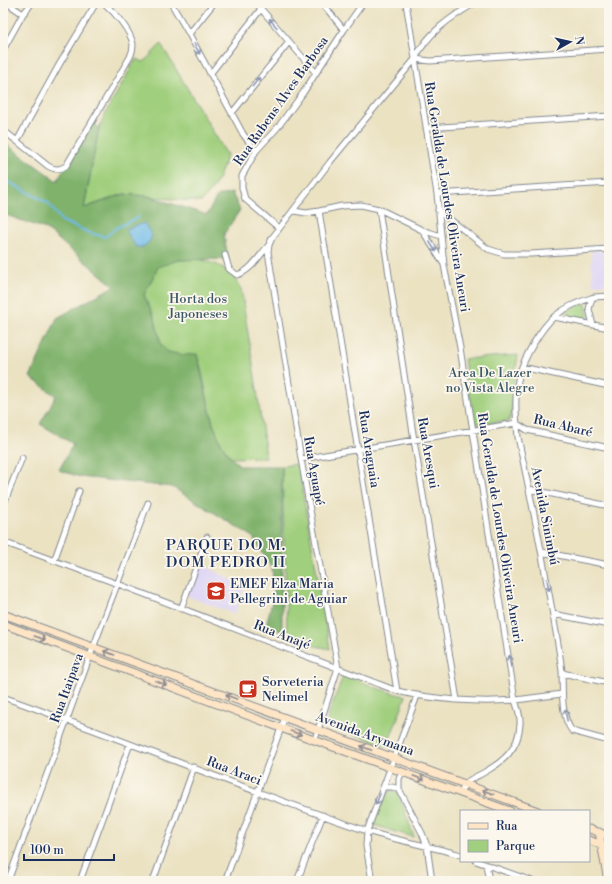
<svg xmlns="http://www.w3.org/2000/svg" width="612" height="884" font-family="'Libre Bodoni',serif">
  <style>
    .built { fill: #ded5f5 }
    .green { fill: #a0cf7d; stroke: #5e7f6e }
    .forest { fill: #80b26c; stroke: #4e7065 }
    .water { fill: #6dbae7; stroke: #4474a2 }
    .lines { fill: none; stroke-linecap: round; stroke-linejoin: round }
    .stream { stroke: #6dbae7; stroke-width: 2 }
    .street-casing { stroke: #838890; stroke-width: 7 }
    .secondary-casing { stroke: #838890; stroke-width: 9 }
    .street { stroke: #fff; stroke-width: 5 }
    .secondary { stroke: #fde5c5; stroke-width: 7 }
    .oneway { stroke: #8d97ae }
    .oneway2 { stroke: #8c8a92 }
    .labels { text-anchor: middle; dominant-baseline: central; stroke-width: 3.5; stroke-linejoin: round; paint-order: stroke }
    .street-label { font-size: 13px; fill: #1b2f5e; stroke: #fbf7ec }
    .park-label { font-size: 13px; fill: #3c5766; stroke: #fbf7ec }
    .poi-label { font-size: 13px; fill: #1b2f5e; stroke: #fbf7ec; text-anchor: start }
    .quarter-label { font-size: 15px; letter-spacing: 1px; fill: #1b2f5e; stroke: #fbf7ec }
  </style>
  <rect width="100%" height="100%" fill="#fbf7ec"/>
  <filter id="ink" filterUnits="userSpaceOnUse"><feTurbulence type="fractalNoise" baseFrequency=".025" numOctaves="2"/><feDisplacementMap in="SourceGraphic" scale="8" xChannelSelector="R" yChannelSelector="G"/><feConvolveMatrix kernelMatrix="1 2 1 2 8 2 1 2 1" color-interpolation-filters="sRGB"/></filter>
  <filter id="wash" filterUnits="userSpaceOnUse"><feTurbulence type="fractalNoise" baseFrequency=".012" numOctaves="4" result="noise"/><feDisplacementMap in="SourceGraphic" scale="16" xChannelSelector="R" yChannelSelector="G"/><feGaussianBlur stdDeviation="0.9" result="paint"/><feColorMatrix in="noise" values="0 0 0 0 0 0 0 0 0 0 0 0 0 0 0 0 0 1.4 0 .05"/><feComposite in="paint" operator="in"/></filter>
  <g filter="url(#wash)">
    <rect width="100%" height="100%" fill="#ebe2c2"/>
    <path class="built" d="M609 250V283L593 285 591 251Z
      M200 563 245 587 235 614 187 596Z"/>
    <path class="green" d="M161 44 227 155C220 176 217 186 201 202L124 194 84 208 99 128 106 112 136 59 144 62Z
      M199 259C222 266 229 267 241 289L256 383 266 457 231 458 221 443 213 424 199 360 168 352 161 345 155 319 144 295 158 267 178 260Z
      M579 304H586L589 320 575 318 567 315V311Z
      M518 355 513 385 512 411 509 421 473 424 464 359Z
      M298 464 330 649 310 645 287 634 282 466Z
      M344 674C364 683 384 692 406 696L387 746 328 725 329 713Z
      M390 790 398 792 414 837 392 831 371 824Z"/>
    <path class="forest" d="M93 122 99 128 84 208 124 194 148 196 207 215 217 196 232 193 240 210 224 234 228 259 178 260 158 267 144 295 155 319 161 345 168 352 184 355 197 354 213 424 221 443 231 458 241 466H282V631L265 629 274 594 272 568 252 536 172 487 80 477 59 470 73 444 40 424 56 396 30 377 57 318 114 286 46 229 3 214V142L57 181Z"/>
    <path class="water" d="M144 223 152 236 149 242 143 247H136C133 241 128 236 126 229Z"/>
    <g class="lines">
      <path class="stream" d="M3 179 48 203 62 221 90 233 105 237 116 228 139 217"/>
    </g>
  </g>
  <g filter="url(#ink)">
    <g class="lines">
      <g class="street-casing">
        <path id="street" d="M7 3 23 14
          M171 3 189 34 243 134 256 151
          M256 3 316 73
          M322 3 344 30
          M406 3 437 194 444 265 460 348 515 700C517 707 521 716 520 724 519 749 503 762 483 773 470 780 466 780 460 793
          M189 34 214 3
          M3 50 23 14 32 3
          M415 59 430 61 609 49
          M210 74 261 9
          M232 113 289 42
          M426 128 609 116
          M3 130 48 166C55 170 59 170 66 166L130 57C132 53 133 48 133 44 130 30 115 13 104 3
          M17 141 59 65 96 3
          M437 194 609 183
          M379 209 414 440 457 700
          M438 210 488 249 504 254H531L609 249
          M294 211 306 213 319 211 342 206 361 205 379 209 422 230 441 236
          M319 211 397 691
          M279 228 245 199 242 188V176L256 151 278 127 303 93 344 30 363 3
          M422 230 443 263
          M225 255 229 269 237 275C251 271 259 256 268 246
          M609 296C603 297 596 296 591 298 578 302 565 308 555 316 541 328 524 357 519 376 514 395 516 417 518 437 528 484 538 531 546 578 552 609 558 640 562 671 563 690 560 715 572 731L609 741
          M592 298 589 309 593 325
          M554 317 609 328
          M522 367 609 386
          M301 459 516 423 527 430 609 448
          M529 489 609 506
          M3 506 22 458
          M3 542 118 584 397 691C434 700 479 703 516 700 531 698 547 696 562 694
          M542 552 609 565
          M54 561 79 491
          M181 609 207 537
          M553 614 609 625
          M562 673 609 683
          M3 697C125 740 245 790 367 831 398 841 430 846 461 855
          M315 739 338 668 301 459 268 252 269 245 272 238 330 162 415 59C427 33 451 17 475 3
          M402 772 399 779V789L422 833 427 846 432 881
          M383 787H392L399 789
          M476 861 532 881
          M486 865 489 881
          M8 881 90 656 148 503
          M80 881 130 744
          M153 881 194 767
          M225 881 285 717
          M297 881 323 815
          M372 881 366 846 367 831 417 696"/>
      </g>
      <g class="secondary-casing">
        <path id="secondary" d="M3 614 538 811
          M3 624 281 728 510 811
          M589 829 609 836
          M599 832 608 881
          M589 840 609 848"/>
      </g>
      <use href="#street" class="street"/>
      <use href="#secondary" class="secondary"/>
    </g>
    <defs><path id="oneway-shaft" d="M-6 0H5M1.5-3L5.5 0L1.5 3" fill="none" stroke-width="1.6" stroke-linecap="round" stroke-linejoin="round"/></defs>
    <g class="oneway">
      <use href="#oneway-shaft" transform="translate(273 23) rotate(-130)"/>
      <use href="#oneway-shaft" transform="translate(197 49) rotate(62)"/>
      <use href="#oneway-shaft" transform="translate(256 82) rotate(-52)"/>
      <use href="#oneway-shaft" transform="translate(433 247) rotate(57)"/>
      <use href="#oneway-shaft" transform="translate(548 585) rotate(79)"/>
      <use href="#oneway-shaft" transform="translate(510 661) rotate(-98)"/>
      <use href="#oneway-shaft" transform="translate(566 715) rotate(-101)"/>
      <use href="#oneway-shaft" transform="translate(378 799) rotate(110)"/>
    </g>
    <g class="oneway2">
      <use href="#oneway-shaft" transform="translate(40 638) rotate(20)"/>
      <use href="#oneway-shaft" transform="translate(109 653) rotate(-160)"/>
      <use href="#oneway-shaft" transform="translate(161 683) rotate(21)"/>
      <use href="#oneway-shaft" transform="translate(231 697) rotate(-160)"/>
      <use href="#oneway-shaft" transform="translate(296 733) rotate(19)"/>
      <use href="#oneway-shaft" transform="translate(366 748) rotate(-159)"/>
      <use href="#oneway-shaft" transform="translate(419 778) rotate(20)"/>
      <use href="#oneway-shaft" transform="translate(488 792) rotate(-159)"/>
    </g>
  </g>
  <defs>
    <g id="school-square" transform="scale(1)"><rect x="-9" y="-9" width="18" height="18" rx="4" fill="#c8321e" stroke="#fbf7ec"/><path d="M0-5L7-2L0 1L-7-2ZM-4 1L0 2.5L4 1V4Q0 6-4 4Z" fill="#fff"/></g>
    <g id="cafe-square" transform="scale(1)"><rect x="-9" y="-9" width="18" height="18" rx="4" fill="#c8321e" stroke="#fbf7ec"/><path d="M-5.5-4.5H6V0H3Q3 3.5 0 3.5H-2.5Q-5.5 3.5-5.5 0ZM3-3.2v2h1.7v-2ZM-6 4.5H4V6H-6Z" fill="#fff"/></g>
  </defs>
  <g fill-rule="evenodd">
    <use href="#school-square" x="216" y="591"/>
    <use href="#cafe-square" x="248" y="689"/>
  </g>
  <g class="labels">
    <g class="street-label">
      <text transform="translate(281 101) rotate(-55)">Rua Rubens Alves Barbosa</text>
      <text transform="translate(447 197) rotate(81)">Rua Geralda de Lourdes Oliveira Aneuri</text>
      <text transform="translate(563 426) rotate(13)">Rua Abaré</text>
      <text transform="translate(369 449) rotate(81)">Rua Araguaia</text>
      <text transform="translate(428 453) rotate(80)">Rua Aresqui</text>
      <text transform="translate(314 471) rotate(80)">Rua Aguapé</text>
      <text transform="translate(545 516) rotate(79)">Avenida Sinimbú</text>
      <text transform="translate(500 528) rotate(81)">Rua Geralda de Lourdes Oliveira Aneuri</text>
      <text transform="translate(282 635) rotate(21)">Rua Anajé</text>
      <text transform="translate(67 688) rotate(-70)">Rua Itaipava</text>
      <text transform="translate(365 734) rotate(20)">Avenida Arymana</text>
      <text transform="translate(234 771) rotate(21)">Rua Araci</text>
    </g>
    <g class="park-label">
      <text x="198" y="299">Horta dos<tspan x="198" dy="15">Japoneses</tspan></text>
      <text x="490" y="373">Area De Lazer<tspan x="490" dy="15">no Vista Alegre</tspan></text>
    </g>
    <g class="poi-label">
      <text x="230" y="584">EMEF Elza Maria<tspan x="230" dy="15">Pellegrini de Aguiar</tspan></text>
      <text x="262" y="682">Sorveteria<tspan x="262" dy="15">Nelimel</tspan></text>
    </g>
    <g class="quarter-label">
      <text x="226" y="545">PARQUE DO M.<tspan x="226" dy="17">DOM PEDRO II</tspan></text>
    </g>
  </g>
  <rect width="612" height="884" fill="none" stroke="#fbf7ec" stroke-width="16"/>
  <rect x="460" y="810" width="130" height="52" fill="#fbf7ec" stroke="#a1a7b3"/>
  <rect x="468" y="823" width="20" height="6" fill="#fde5c5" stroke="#a1a7b3"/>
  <text x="496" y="830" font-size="12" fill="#1b2f5e">Rua</text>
  <rect x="468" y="840" width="20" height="12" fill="#a0cf7d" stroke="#a1a7b3"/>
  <text x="496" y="850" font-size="12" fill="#1b2f5e">Parque</text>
  <g transform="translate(570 42) rotate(82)" stroke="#fbf7ec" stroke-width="3" paint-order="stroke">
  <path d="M0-3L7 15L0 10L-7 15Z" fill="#1b2f5e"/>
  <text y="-6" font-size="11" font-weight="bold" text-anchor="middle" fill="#1b2f5e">N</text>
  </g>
  <path d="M24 854v6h90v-6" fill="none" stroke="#1b2f5e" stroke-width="2"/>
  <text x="30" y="854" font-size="12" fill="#1b2f5e" stroke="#fbf7ec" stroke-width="3" paint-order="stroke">100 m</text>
</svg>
